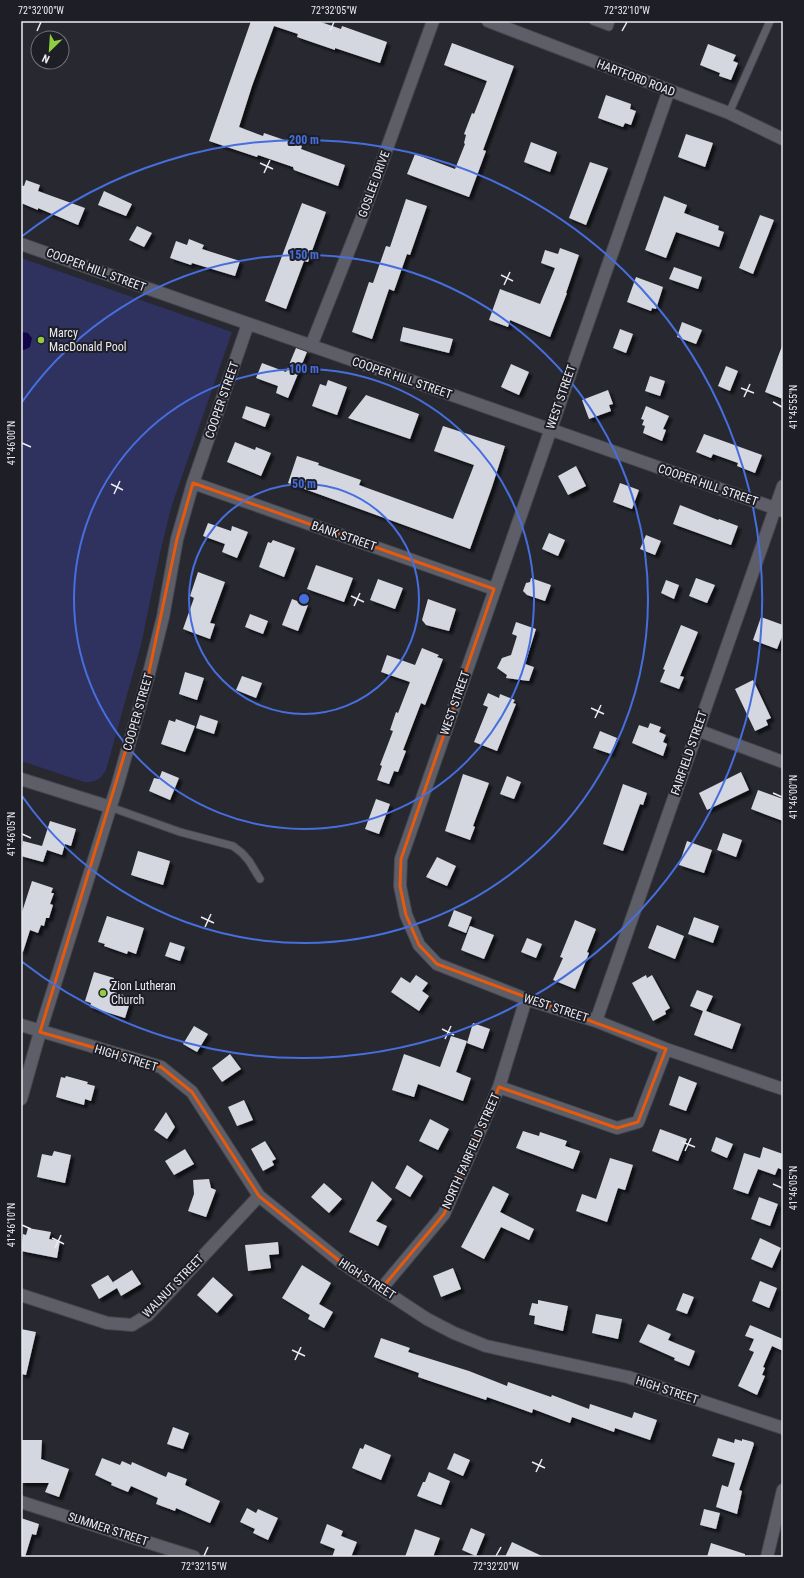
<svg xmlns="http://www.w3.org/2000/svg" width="804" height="1578" font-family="'Roboto Condensed',sans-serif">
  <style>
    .green { fill: #2f315f }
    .water { fill: #120547 }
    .building { fill: #d4d6e0; filter: url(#shadow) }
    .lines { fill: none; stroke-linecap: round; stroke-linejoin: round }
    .lane-casing { stroke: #45454c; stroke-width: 9 }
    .street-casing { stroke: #45454c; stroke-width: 14 }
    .secondary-casing { stroke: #45454c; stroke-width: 14 }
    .lane { stroke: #5d5e67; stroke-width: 7 }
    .street { stroke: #5d5e67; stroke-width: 12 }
    .secondary { stroke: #5d5e67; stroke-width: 12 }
    .marked { fill: none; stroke: #e8590c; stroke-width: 3; stroke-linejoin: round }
    .ticks { fill: none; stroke: #ebecf2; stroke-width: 1.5 }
    .ring { fill: none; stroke: #466edd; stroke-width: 2 }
    .poi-dot { fill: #91cd40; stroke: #1d1e26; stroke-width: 1.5 }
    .labels { text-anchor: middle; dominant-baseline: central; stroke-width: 4; stroke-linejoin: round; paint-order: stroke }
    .street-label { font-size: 12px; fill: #ebecf2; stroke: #1d1e26 }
    .poi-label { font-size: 12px; fill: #ebecf2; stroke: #1d1e26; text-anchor: start }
    .centre { fill: #466edd; stroke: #1d1e26; stroke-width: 2 }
    .ring-label { font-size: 12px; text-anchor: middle; font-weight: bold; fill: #466edd; stroke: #1d1e26; stroke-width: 4; stroke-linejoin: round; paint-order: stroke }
    .neatline { fill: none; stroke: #ebecf2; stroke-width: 1.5 }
    .ticks-label { font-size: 10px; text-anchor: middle; fill: #ebecf2 }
  </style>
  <defs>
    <filter id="shadow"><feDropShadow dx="3.5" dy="3.5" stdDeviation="1" flood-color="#0009"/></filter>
  </defs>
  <rect width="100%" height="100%" fill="#272830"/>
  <path class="green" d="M21 258 232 332 171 508 160 553 141 645 106 770C101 779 95 783 84 782L21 761Z"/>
  <path class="water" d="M21 332 28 333 32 338 30 347 24 350 21 349Z"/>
  <path class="building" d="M251 21H318L341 29 342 26 387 42 380 63 335 48V50L297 37 298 34 274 26 252 86 239 127 263 136 264 133 302 146 301 149 345 165 338 186 294 170 293 167 258 155 257 157 209 141Z
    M452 43 514 66 483 150 486 151 469 197 407 174 415 154 455 169 465 144 464 143 466 135 464 134 472 113 474 114 487 81 444 65Z
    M708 44 736 55 733 61 738 63 731 80 719 76 720 73 700 65Z
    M606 95 631 104 630 109 636 111 631 125 625 123 623 127 598 118Z
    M686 134 713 143 705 167 678 157Z
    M531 142 557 152 550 172 524 162Z
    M590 162 608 168 586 225 569 218Z
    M26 180 40 185 38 191 85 208 78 225 38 208V210L21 203V185L24 186Z
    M104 191 132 204 126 216 98 205Z
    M664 196 687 205 684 213 719 226 718 230 724 232 719 247 676 232 666 258 645 250Z
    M406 199 427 206 410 255 407 254 394 291 389 289 372 339 352 332 369 282 373 283 386 246 390 247Z
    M302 203 326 212 308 262 304 261 286 309 265 301Z
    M760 215 774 220 753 274 739 268Z
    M137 226 152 233 144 247 129 240Z
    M189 239 204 245 202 249 240 261 235 276 192 263 191 265 170 258 176 241 187 245Z
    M560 248 579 255 566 293H567L550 337 510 320 508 327 489 320 500 289 540 304 555 268 541 263 545 250 558 254Z
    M674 267 702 277 698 289 669 279Z
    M636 277 663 287 656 309 652 308 651 311 627 302Z
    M682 322 702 330 696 344 677 337Z
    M403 327 453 339 449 353 400 341Z
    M620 329 633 334 626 353 613 348Z
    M782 346H783V399L765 392Z
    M296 348 307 352 288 398 276 393 278 386 256 378 262 363 286 372Z
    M511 364 529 372 519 395 501 387Z
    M726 366 738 371 730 391 718 386Z
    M650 376 665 381 660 396 645 391Z
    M328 380 347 387 337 415 312 406 320 384 326 386Z
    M608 390 613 404 609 405 611 411 589 419 582 400Z
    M366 395 419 414 410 439 348 418Z
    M246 406 270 414 265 427 242 418Z
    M646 406 669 416 663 429 666 430 662 441 643 433 645 426 642 425 644 420 641 419Z
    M443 426 505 446 492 487 470 549 288 483 297 456 319 463 318 465 361 480 359 485 453 519 474 465 434 451Z
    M704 434 762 455 755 473 737 466 738 463 713 454 711 458 696 452Z
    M235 442 255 450 256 447 271 453 261 476 227 462Z
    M576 466 586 486 568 495 558 476Z
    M620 483 639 490 632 509 613 502Z
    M680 505 718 520 719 519 738 526 731 545 673 524Z
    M208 523 231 531 232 526 248 532 237 558 222 552 225 544 203 536Z
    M549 533 565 540 558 556 542 549Z
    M646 535 661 541 655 555 640 549Z
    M273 540 295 548 284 577 259 567 268 542 271 543Z
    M316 565 353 578 344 602 307 589Z
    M198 572 225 582 210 623 215 624 210 639 183 629 194 598 190 596Z
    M531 578 551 585 545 601 527 595 523 591 526 583 530 582Z
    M696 578 715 585 707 603 689 596Z
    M378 579 403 588 395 609 370 600Z
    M666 580 679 585 674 599 661 593Z
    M292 599 308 605 298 631 282 625Z
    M428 599 456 609 449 631 426 625 422 620Z
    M250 614 268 621 263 634 245 627Z
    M761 617 783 625V634L777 649 753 640Z
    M516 622 536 629 525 664 534 667 529 681 506 678 507 675 497 668 502 658 511 655 517 636 512 634Z
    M681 625 698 632 680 676 684 677 679 689 660 682 665 670 663 669Z
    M422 648 439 655 437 657 443 659 425 705 421 703 403 750 406 751 398 772 394 771 389 784 377 780 382 766 380 765 393 731 390 730 396 712 398 713 410 682 381 672 387 655 415 665Z
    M185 672 204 678 197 700 179 694Z
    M242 676 262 683 256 698 236 690Z
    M753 680 771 718 766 720 768 725 755 731 735 689Z
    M488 693 499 698 500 694 515 700 513 703 516 704 497 751 474 742 488 707 483 705Z
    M200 715 218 721 214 734 196 728Z
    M176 719 195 726 185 752 161 744 169 720 175 722Z
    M650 723 661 727 659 732 666 735 663 742 667 744 663 756 632 743 639 725 648 728Z
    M600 731 617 738 611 754 593 748Z
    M162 771 179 778 170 800 149 791 154 778 159 779Z
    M741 772 749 790 707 810 699 793Z
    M463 774 489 783 473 826 475 827 470 840 445 831Z
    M507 776 521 782 514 799 500 794Z
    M623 784 647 793 643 805 640 804 623 851 603 844Z
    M758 790 783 799V821L751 809Z
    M376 799 390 804 379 834 365 829Z
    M50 821 76 829 71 846 65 844 62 855 47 850 43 862 21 856 23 841 42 846Z
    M723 833 742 840 736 857 717 850Z
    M687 841 712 850 704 873 679 865Z
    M138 851 170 861 163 885 131 875Z
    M437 857 456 866 447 886 426 877Z
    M32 881 53 888 51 893H54L50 904 53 905 49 918H46L44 926 41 925 38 933 30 930 23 952 21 951V915Z
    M454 910 472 917 466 933 448 926Z
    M107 916 144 928 136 954 128 951 127 954 104 946 105 944 98 942Z
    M694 917 719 926 713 943 688 934Z
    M575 920 596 929 587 952 589 953 575 989 553 980 563 958 560 957Z
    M657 925 684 936 675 959 648 948Z
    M470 926 494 935 484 959 461 950Z
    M527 938 542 944 536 958 521 952Z
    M170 942 185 947 180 961 165 956Z
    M94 972 114 978 110 991 127 996V998L131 999 125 1018 90 1007 91 1003 85 1001Z
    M416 975 428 983 422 991 429 996 419 1011 391 992 401 977 410 983Z
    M646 975 647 978 652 975 670 1008 665 1011 666 1014 653 1021 632 983Z
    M697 990 713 996 706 1011 741 1024 732 1049 694 1035 703 1011 690 1006Z
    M473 1023 490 1029 483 1049 467 1043Z
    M194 1026 208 1034 197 1052 183 1044Z
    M451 1036 467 1041 456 1072 471 1078 463 1101 418 1084 414 1097 392 1090 404 1054 440 1067Z
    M230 1054 241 1069 222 1082 212 1068Z
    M66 1076 88 1082 87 1084 95 1086 91 1101 85 1099 84 1105 56 1097 61 1077 65 1078Z
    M679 1076 697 1083 686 1111 669 1105Z
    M244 1100 253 1120 237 1126 228 1107Z
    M166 1112 175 1127 167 1139 154 1130Z
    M430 1119 449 1129 438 1150 419 1141Z
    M660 1129 687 1139 678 1161 652 1151Z
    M523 1131 539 1136 540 1132 567 1141 565 1146 580 1151 573 1169 516 1148Z
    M716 1137 733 1144 727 1158 711 1151Z
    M265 1141 276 1159 272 1161 274 1165 263 1171 251 1149Z
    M763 1147 783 1154V1170L778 1168 775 1175 758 1169 748 1194 733 1189 744 1153 760 1158Z
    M185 1149 194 1164 174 1175 165 1161Z
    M54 1151 71 1155 65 1183 37 1177 42 1154 52 1156Z
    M610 1158 633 1165 625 1190 618 1188 607 1222 576 1211 582 1194 596 1199Z
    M407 1165 423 1176 410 1197 395 1188Z
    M209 1179 211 1188 216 1190 206 1217 188 1211 194 1194 193 1180Z
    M372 1181 392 1199 376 1221 387 1226 378 1246 349 1232Z
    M324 1183 342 1199 329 1213 311 1197Z
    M493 1186 509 1194 500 1212 534 1229 529 1240 501 1227 484 1259 461 1247Z
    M759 1197 778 1204 770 1226 751 1219Z
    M28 1228 51 1232 49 1239 60 1241 57 1258 21 1251 23 1234 26 1235Z
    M760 1238 781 1248 772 1268 751 1259Z
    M278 1242 279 1254 269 1255 271 1268 248 1271 245 1245Z
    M302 1265 331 1283 319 1304 333 1312 324 1328 308 1319 310 1315 282 1298Z
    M453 1268 461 1289 441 1297 433 1276Z
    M132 1270 141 1284 121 1296 117 1288 99 1299 91 1285 108 1275 114 1284 113 1282Z
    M213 1277 233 1295 217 1313 197 1295Z
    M760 1281 777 1288 769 1308 752 1301Z
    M683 1293 694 1297 687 1314 676 1310Z
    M538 1300 568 1306 563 1331 534 1324 535 1316 529 1315 532 1303 538 1304Z
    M596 1314 622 1319 618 1339 592 1333Z
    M648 1324 671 1334 668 1340 695 1351 689 1366 674 1360 675 1358 639 1342Z
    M750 1325 783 1339V1351L772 1346 763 1367 765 1368 762 1375 765 1376 757 1395 738 1386 754 1352 749 1350 754 1339 745 1336Z
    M21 1329 36 1332 26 1375 21 1374Z
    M381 1338 410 1348 408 1352 469 1371 507 1386 508 1382 551 1397 552 1395 589 1409 590 1404 632 1418 634 1412 657 1420 650 1440 615 1428 614 1432 572 1417 570 1423 533 1409 532 1413 487 1397 486 1400 418 1377 419 1373 374 1357Z
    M173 1427 189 1433 183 1449 167 1444Z
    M718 1438 734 1443 735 1439 742 1441V1439L753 1442 754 1444 739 1490 742 1491 737 1514 716 1507 722 1485 728 1487 735 1463 712 1456Z
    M21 1440H42L41 1459 69 1469 59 1497 45 1492 49 1483H21Z
    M365 1444 391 1455 381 1480 352 1468 360 1448 363 1449Z
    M454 1453 470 1460 463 1476 447 1469Z
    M102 1458 120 1465 122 1461 131 1465 132 1462 166 1477 168 1472 187 1479 185 1485 220 1501 210 1523 176 1508 175 1511 156 1504 158 1498 131 1486 128 1492 111 1485 112 1483 95 1475Z
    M429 1472 450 1481 441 1505 417 1496 423 1482H425Z
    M247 1508 256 1513 258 1509 278 1518 268 1540 253 1533 255 1529 240 1522Z
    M704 1509 720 1513 716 1529 700 1525Z
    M21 1518 39 1524 36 1535 32 1534 25 1557H21Z
    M327 1524 343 1531 341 1536 357 1542 351 1557H332L335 1549 320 1543Z
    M471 1528 485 1534 476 1556 462 1550Z
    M415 1529 440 1538 433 1557H405Z
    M512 1542 544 1557H505Z
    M711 1543 745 1554V1557H707Z"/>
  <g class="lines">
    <g class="lane-casing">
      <path id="lane" d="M593 21 609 27 611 21
        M729 113 770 21
        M110 807 180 832 233 846 242 853 249 861 260 879"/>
    </g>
    <g class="street-casing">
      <path id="street" d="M669 90 401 859 400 886 406 915 419 945 437 964 526 999 596 1021 666 1049 783 1089
        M21 244 783 511
        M311 346 361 220 433 21
        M193 483 494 589
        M697 730 783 762
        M21 779 110 807
        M596 1021 783 486
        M21 1025 161 1067 192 1092 259 1196 342 1263 427 1319 454 1333 486 1346 628 1377 783 1428
        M499 1087 617 1128 638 1122 666 1049
        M21 1099 40 1032 118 783 148 677 163 617 177 539 193 483 248 324
        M382 1288 444 1214 499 1087 526 999
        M21 1295 107 1323 132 1325 148 1315 259 1196
        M21 1502 194 1557
        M767 1557 783 1490"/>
    </g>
    <g class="secondary-casing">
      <path id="secondary" d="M488 21 729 113 783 139"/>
    </g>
    <use href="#lane" class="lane"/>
    <use href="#street" class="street"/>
    <use href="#secondary" class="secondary"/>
  </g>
  <path class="marked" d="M193 483 494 589 401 859 400 886 406 915 419 945 437 964 666 1049 638 1122 617 1128 499 1087 444 1214 382 1288 342 1263 259 1196 192 1092 161 1067 40 1032 148 677 177 539Z"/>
  <path class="ticks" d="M37 31 41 22M330 31 334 22M622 31 627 22M260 163 273 169M264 173 270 160M501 275 513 281M504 285 510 272M741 388 754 393M744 397 750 384M773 402 782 407M22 443 31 447M111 484 123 490M114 494 120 481M351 596 364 602M354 606 360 593M591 708 604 714M595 718 601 705M773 793 782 797M22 834 31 838M201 917 214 923M205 927 211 914M442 1029 454 1035M445 1039 451 1026M682 1142 695 1147M685 1151 691 1138M773 1184 782 1188M22 1225 31 1229M52 1238 64 1244M55 1248 61 1235M292 1350 305 1356M295 1360 301 1347M532 1462 545 1468M536 1472 542 1459M204 1556 208 1547M496 1556 501 1547"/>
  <g class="ring">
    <circle cx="304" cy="599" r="115"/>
    <circle cx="304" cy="599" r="230"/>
    <path d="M22 402A344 344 0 1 1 22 796"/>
    <path d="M21 237A459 459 0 1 1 21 961"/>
  </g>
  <g class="poi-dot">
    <circle cx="41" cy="340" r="4"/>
    <circle cx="103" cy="993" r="4"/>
  </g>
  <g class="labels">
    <g class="street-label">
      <text transform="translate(636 78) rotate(21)">HARTFORD ROAD</text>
      <text transform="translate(374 184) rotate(-70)">GOSLEE DRIVE</text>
      <text transform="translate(96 270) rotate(20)">COOPER HILL STREET</text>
      <text transform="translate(402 378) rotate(19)">COOPER HILL STREET</text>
      <text transform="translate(561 397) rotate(-71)">WEST STREET</text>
      <text transform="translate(222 400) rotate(-71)">COOPER STREET</text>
      <text transform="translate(708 485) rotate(19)">COOPER HILL STREET</text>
      <text transform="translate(344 536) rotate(19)">BANK STREET</text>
      <text transform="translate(455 703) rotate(-71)">WEST STREET</text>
      <text transform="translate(138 712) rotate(-74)">COOPER STREET</text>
      <text transform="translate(689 753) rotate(-71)">FAIRFIELD STREET</text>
      <text transform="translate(556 1008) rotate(18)">WEST STREET</text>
      <text transform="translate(126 1058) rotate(17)">HIGH STREET</text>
      <text transform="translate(471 1151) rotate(-66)">NORTH FAIRFIELD STREET</text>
      <text transform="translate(367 1279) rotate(33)">HIGH STREET</text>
      <text transform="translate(173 1286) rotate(-46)">WALNUT STREET</text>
      <text transform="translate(667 1390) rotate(18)">HIGH STREET</text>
      <text transform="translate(108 1529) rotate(18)">SUMMER STREET</text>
    </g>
    <g class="poi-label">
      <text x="49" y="333">Marcy<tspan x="49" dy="14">MacDonald Pool</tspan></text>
      <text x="111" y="986">Zion Lutheran<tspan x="111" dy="14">Church</tspan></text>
    </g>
  </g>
  <circle cx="304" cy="599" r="6" class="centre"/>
  <g class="ring-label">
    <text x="304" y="144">200 m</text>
    <text x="304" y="259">150 m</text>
    <text x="304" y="373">100 m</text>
    <text x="304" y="488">50 m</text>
  </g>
  <rect width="804" height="1578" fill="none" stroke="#1d1e26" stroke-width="44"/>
  <g transform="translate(50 50) rotate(205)"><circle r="19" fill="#1d1e26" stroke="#6f7078"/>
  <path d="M0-3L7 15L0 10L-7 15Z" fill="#91cd40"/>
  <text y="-6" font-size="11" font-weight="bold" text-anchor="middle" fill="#ebecf2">N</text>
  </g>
  <rect x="22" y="22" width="760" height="1534" class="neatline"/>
  <g class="ticks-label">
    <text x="41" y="14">72°32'00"W</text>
    <text x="334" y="14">72°32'05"W</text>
    <text x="627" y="14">72°32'10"W</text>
    <text transform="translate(793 407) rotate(-90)" y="4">41°45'55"N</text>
    <text transform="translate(11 443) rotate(-90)" y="4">41°46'00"N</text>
    <text transform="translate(793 797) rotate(-90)" y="4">41°46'00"N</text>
    <text transform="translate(11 834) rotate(-90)" y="4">41°46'05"N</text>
    <text transform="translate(793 1188) rotate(-90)" y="4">41°46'05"N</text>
    <text transform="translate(11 1225) rotate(-90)" y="4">41°46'10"N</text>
    <text x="204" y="1570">72°32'15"W</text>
    <text x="496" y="1570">72°32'20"W</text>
  </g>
</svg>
